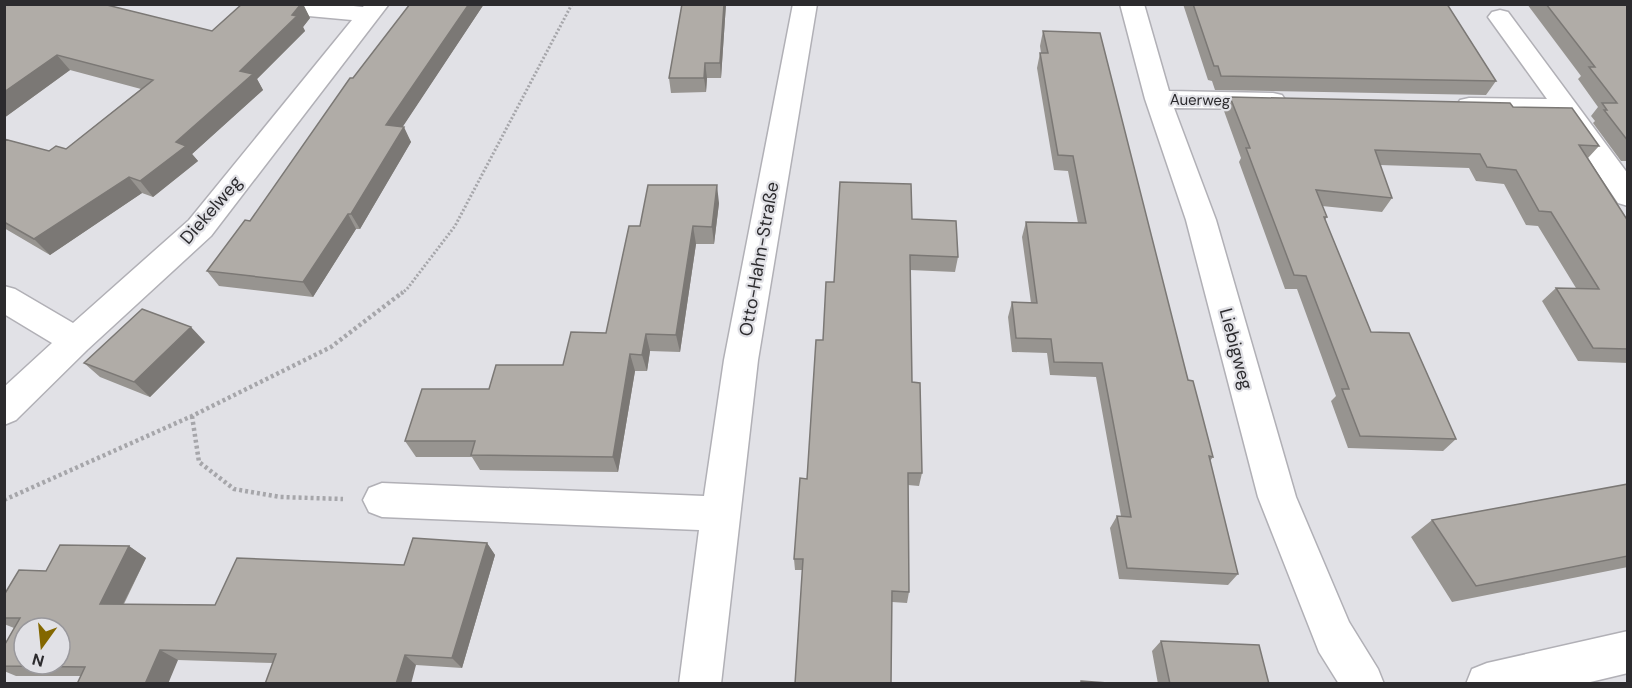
<svg xmlns="http://www.w3.org/2000/svg" width="1632" height="688" font-family="'DM Sans',sans-serif">
  <style>
    .lines { fill: none; stroke-linecap: round; stroke-linejoin: round }
    .minor-casing { stroke: #b1b0b6; stroke-width: 3 }
    .path-far1 { stroke: #a6a6aa; stroke-width: 3; stroke-dasharray: 2 2; stroke-linecap: butt }
    .path { stroke: #a6a6aa; stroke-width: 4.5; stroke-dasharray: 3 3; stroke-linecap: butt }
    .minor { fill: #fff; fill-rule: evenodd }
    .wall { fill: #979490 }
    .shaded-wall { fill: #7b7875 }
    .building { fill: #b0aca7; stroke: #7b7875; stroke-width: 1.5; fill-rule: evenodd }
    .labels { text-anchor: middle; dominant-baseline: central; stroke-width: 4.5; stroke-linejoin: round; paint-order: stroke }
    .far-street-label { font-size: 15px; fill: #2c2b2e; stroke: #e1e1e6 }
    .street-label { font-size: 18px; fill: #2c2b2e; stroke: #e1e1e6 }
  </style>
  <rect width="100%" height="100%" fill="#e1e1e6"/>
  <g class="lines">
    <g class="minor-casing">
      <path id="minor" d="M242 4H334L363 7 365 4H389L211 236 87 350 16 420 4 425V387L52 343 4 314V286L15 289 73 323 189 220 352 20 253 11 245 9Z
        M793 4H817L758 360 721 684H679L699 530 382 517 369 512 363 500 369 488 382 483 704 496 724 360Z
        M1120 4H1144L1169 91 1273 93 1282 95 1286 101 1282 107 1273 109 1174 108 1216 220 1296 497 1349 622 1378 669 1384 684H1339L1319 652 1258 497 1186 220 1145 99Z
        M1500 10 1508 12 1628 174V206L1618 203 1559 116 1469 114 1460 112 1456 106 1460 100 1469 98 1547 99 1488 17 1492 12Z
        M1628 631V673L1582 684H1466L1472 669 1487 663Z"/>
    </g>
    <path class="path-far1" d="M401 294 407 289 455 226 572 4"/>
    <path class="path" d="M192 416 199 462 234 489 280 497 343 499
      M4 500 192 416 331 347 403 292"/>
    <use href="#minor" class="minor"/>
  </g>
  <path class="wall" d="M4 4 212 31 242 4H303L310 18 303 27 305 31 257 79 263 90 192 154 198 161 153 197 142 193 50 255 4 228V139L49 151 66 149 141 89 70 70 4 118Z
    M410 4H484L402 127 411 142 360 229H356L313 297 219 286 207 271 250 221 353 78Z
    M682 4H726L721 78H707L706 92 671 93 669 78Z
    M1183 4H1447L1496 81 1486 95 1215 90 1212 81 1208 80Z
    M1527 4H1628V161H1621L1593 123 1595 121 1591 116 1598 107 1578 79 1581 76Z
    M1043 31 1188 380 1213 457 1210 461 1238 574 1228 585 1119 579 1110 528 1117 516H1121L1096 377 1050 375 1047 353 1012 352 1008 317 1012 302 1031 303 1022 237 1026 222 1078 223 1068 171 1054 170 1037 68 1040 53H1041L1040 46Z
    M1230 97 1513 107 1599 146 1588 158 1628 221V363L1578 361 1542 301 1556 288H1576L1538 226 1526 225 1504 184 1476 181 1469 168 1380 165 1392 198 1382 212 1322 206 1327 217 1325 220 1371 332 1456 439 1443 451 1348 448 1331 401 1336 396 1297 289H1285L1239 162 1241 158 1224 111Z
    M719 203 714 244H696L680 352 650 351 647 371H635L618 472 480 470 472 457H416L405 441 489 389 563 365 606 333 640 226Z
    M912 219 958 257 955 272 910 270 912 382 922 473 919 486 908 485 909 592 907 603 892 602 802 570H795L794 559 807 479 823 340 834 282Z
    M205 342 150 397 100 377 84 363Z
    M1628 484V567L1452 602 1411 537 1432 520Z
    M487 543 495 555 462 668 416 665 273 663 178 660 80 676H16L4 671V646L14 628 4 624V595L46 571 129 546 146 558 124 604 215 605 404 565Z
    M1161 641 1269 684H1158L1152 651Z"/>
  <path class="shaded-wall" d="M301 4H303L310 18 303 27 305 31 257 79 263 90 192 154 198 161 153 197 140 181Z
    M469 4H484L394 140 386 125Z
    M724 4H726L721 78 720 63Z
    M57 55 70 70 4 118V92Z
    M705 63 707 78 706 92 704 78Z
    M404 127 411 142 360 229 351 214Z
    M129 177 142 193 50 255 34 239Z
    M717 185 719 203 714 244 712 227Z
    M348 214 356 229 313 297 303 282Z
    M693 226 696 244 680 352 676 335Z
    M191 327 205 342 150 397 134 382Z
    M646 334 650 351 647 371 642 355Z
    M630 354 635 371 618 472 613 457Z
    M487 543 495 555 462 668 452 658Z
    M129 546 146 558 118 614 100 604Z
    M160 650 178 660 168 684H145Z
    M405 655 416 665 411 684H396Z"/>
  <path class="building" d="M4 4H103L212 31 242 4H301L292 15 297 16 240 71 253 74 176 142 186 146 140 181 129 177 34 239 4 222V139L49 151 56 146 66 149 153 80 57 55 4 92Z
    M410 4H469L386 125 404 127 351 214H348L303 282 207 271 245 220 250 221 350 78H353Z
    M682 4H724L720 63H705L704 78H669Z
    M1193 4H1447L1496 81 1221 76 1218 66H1214Z
    M1546 4H1628V141L1604 110H1607L1602 103H1617L1589 67H1595Z
    M1043 31 1100 33 1188 380 1193 381 1201 411 1213 457 1209 456 1238 574 1127 568 1117 516 1131 517 1102 363 1054 362 1051 339 1016 338 1012 302 1037 303 1026 222 1086 223 1073 156 1058 155 1040 53H1048Z
    M1230 97 1510 103 1513 107 1572 108 1599 146 1579 145 1628 221V349L1593 348 1556 288 1599 289 1551 212 1539 211 1516 170 1487 167 1480 154 1375 150 1392 198 1316 190 1327 217H1324L1371 332 1409 333 1456 439 1360 436 1342 389H1349L1306 276 1294 275 1246 148H1250Z
    M840 182 911 184 912 219 956 221 958 257 910 255 912 382 920 383 922 473H908L909 592 892 591 891 684H795L803 559H794L800 478 807 479 816 340H823L826 282H834Z
    M648 185H717L712 227 693 226 676 335 646 334 642 355 630 354 613 457 471 455 475 441H405L422 389H489L496 365H563L571 332 606 333 629 226H640Z
    M142 309 191 327 134 382 84 363Z
    M1628 484V556L1476 586 1432 520Z
    M413 538 487 543 452 658 405 655 396 684H265L276 654 160 650 145 684H77L85 667 4 666V646L20 618H4V595L19 570 46 571 60 545 129 546 100 604 215 605 237 558 404 565ZM24 628H60V664H24Z
    M1161 641 1259 645 1269 684H1170Z
    M1081 681 1122 684H1081Z"/>
  <g class="labels">
    <g class="far-street-label">
      <text transform="translate(1200 100) rotate(1)">Auerweg</text>
    </g>
    <g class="street-label">
      <text transform="translate(211 210) rotate(-49)">Diekelweg</text>
      <text transform="translate(759 259) rotate(-80)">Otto-Hahn-Straße</text>
      <text transform="translate(1236 349) rotate(75)">Liebigweg</text>
    </g>
  </g>
  <rect width="1632" height="688" fill="none" stroke="#2c2b2e" stroke-width="12"/>
  <g transform="translate(42 646) rotate(195)"><circle r="28" fill="#e1e1e6" stroke="#99989c" stroke-width="1.5"/>
  <path d="M0-4.5L10 22L0 15L-10 22Z" fill="#836700"/>
  <text y="-9" font-size="16" font-weight="bold" text-anchor="middle" fill="#2c2b2e">N</text>
  </g>
</svg>
